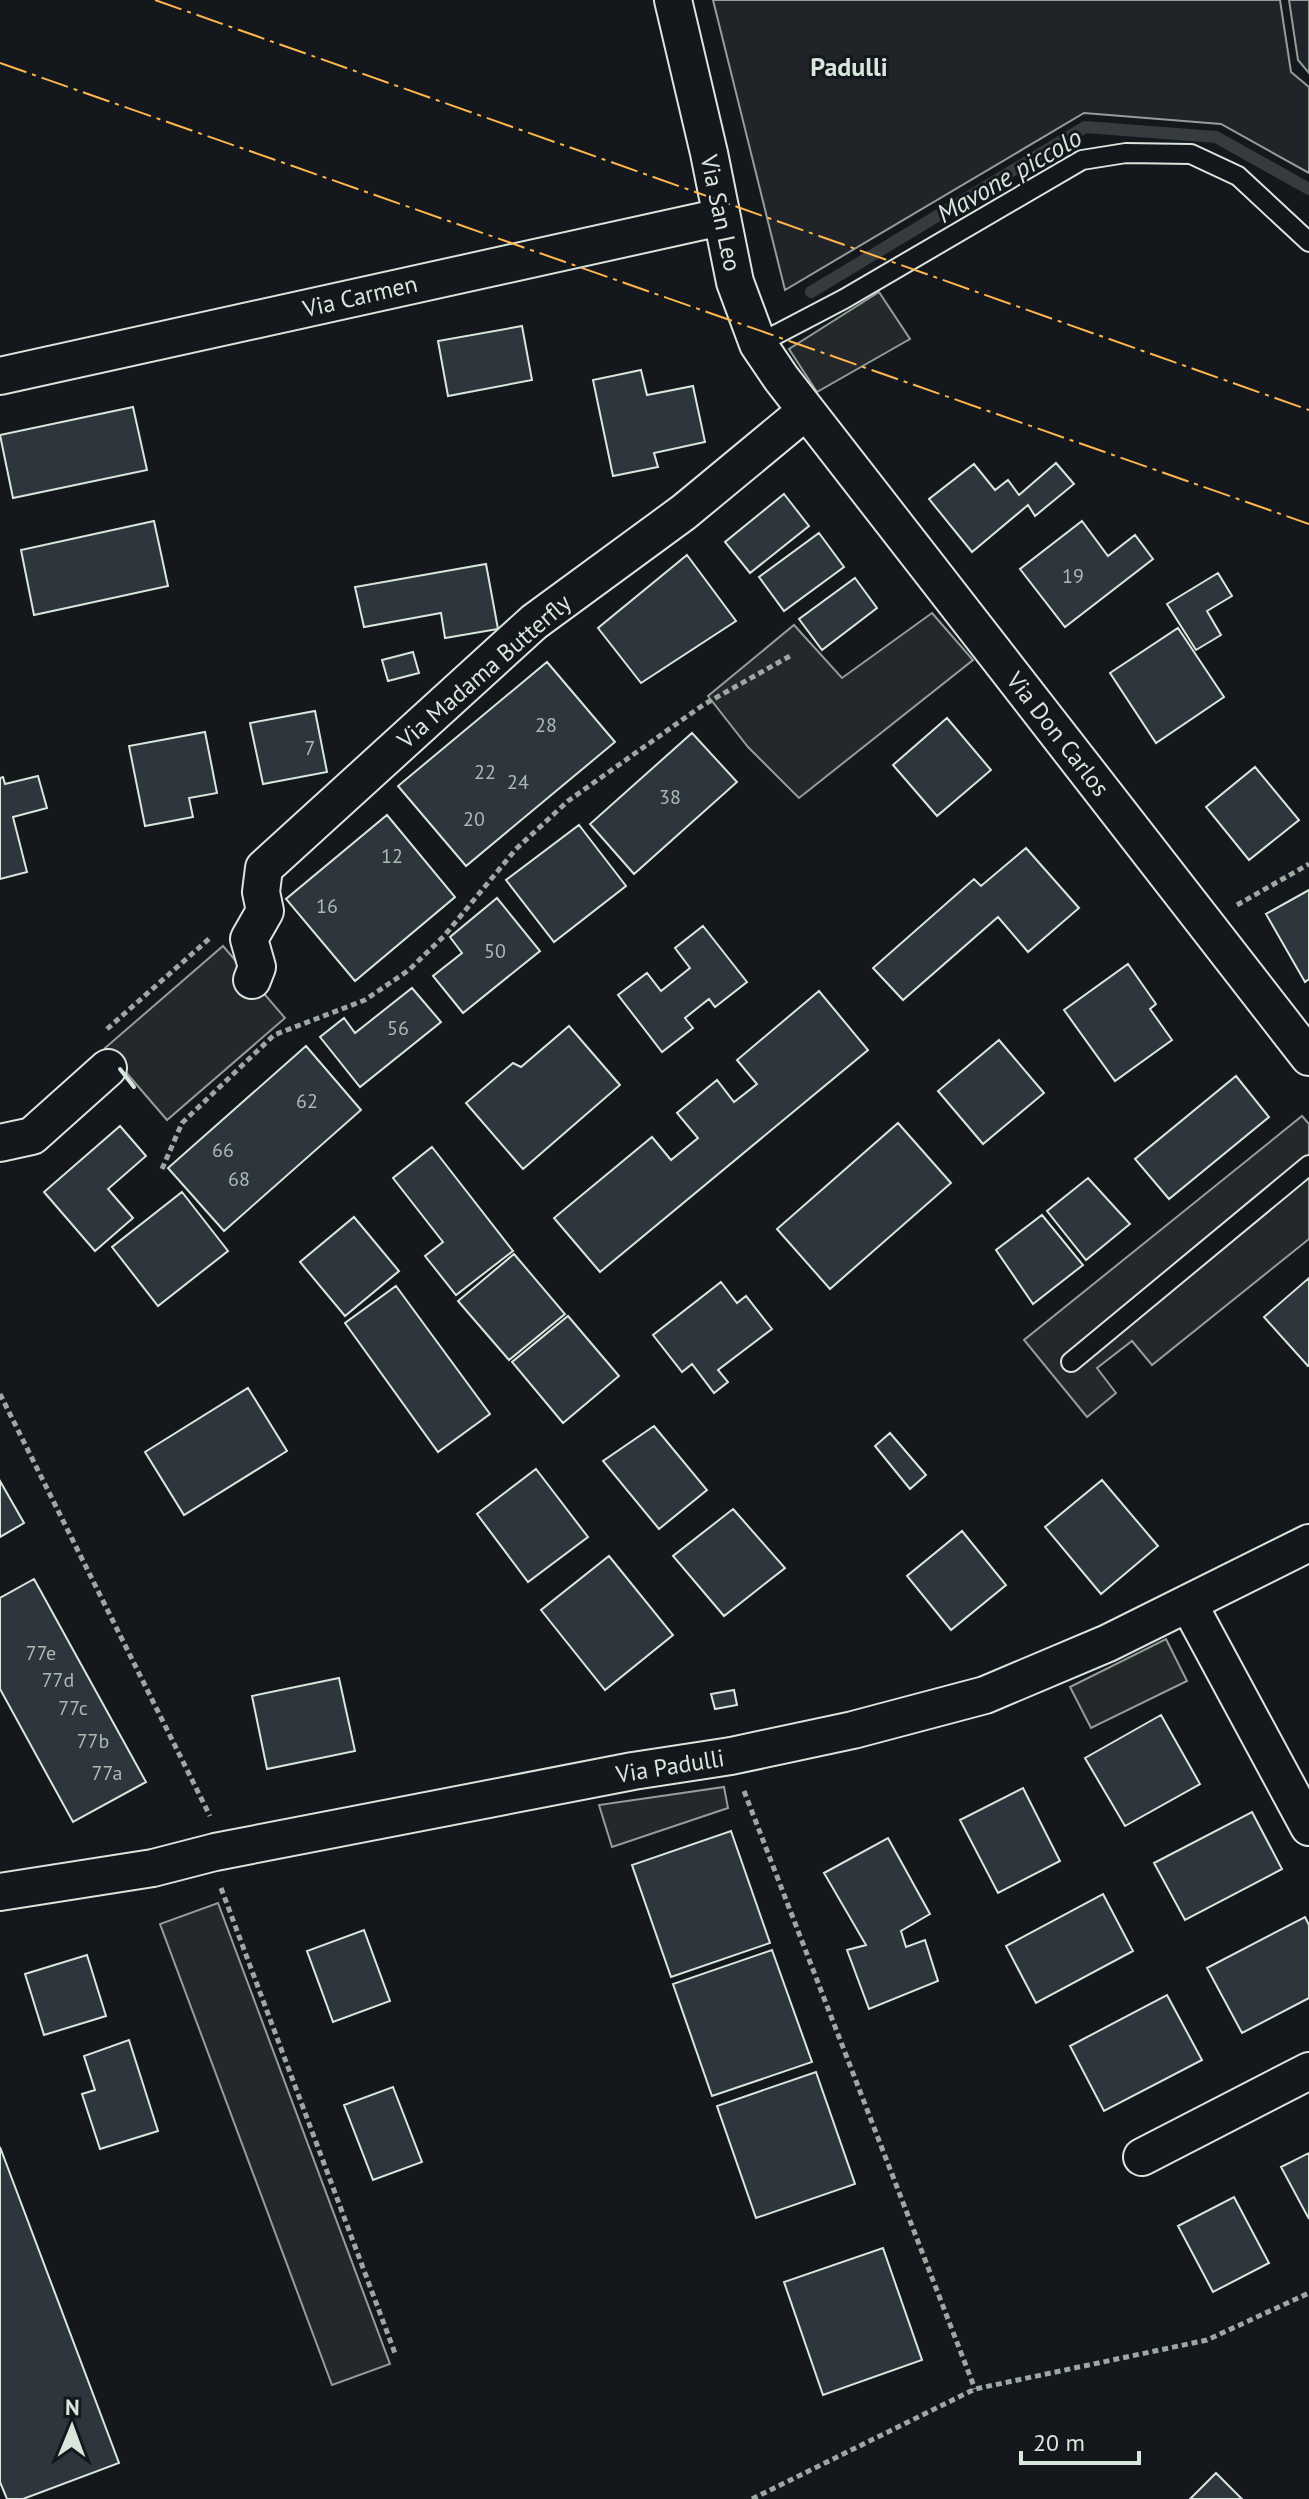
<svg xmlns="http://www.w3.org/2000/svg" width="1309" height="2499" font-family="'PT Sans',sans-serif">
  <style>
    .green { fill: #202428; stroke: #939e99; stroke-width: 2 }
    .parking { fill: #24282b; stroke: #939e99; stroke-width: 2 }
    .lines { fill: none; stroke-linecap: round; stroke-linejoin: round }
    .stream { stroke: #363b3e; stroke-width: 12 }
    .building { fill: #2c363c; stroke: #d8e6dc; stroke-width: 2 }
    .service-casing { stroke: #d8e6dc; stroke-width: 22 }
    .minor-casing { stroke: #d8e6dc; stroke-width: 40 }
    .path { stroke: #9da8a2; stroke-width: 5; stroke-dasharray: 6 4; stroke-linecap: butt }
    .service { stroke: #14181c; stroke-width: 18 }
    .minor { stroke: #14181c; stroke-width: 36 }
    .wall { stroke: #d8e6dc; stroke-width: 4 }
    .power { stroke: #ffb74d; stroke-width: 2; stroke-dasharray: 28 6 4 6; stroke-linecap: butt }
    .labels { text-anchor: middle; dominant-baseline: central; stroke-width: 6; stroke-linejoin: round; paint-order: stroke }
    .number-label { font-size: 20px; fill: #adbab4 }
    .street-label { font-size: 24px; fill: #d8e6dc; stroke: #14181c }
    .neighbourhood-label { font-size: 26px; font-weight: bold; fill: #d8e6dc; stroke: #14181c }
    .water-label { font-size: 26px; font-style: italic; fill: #d8e6dc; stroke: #14181c }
  </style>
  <rect width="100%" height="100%" fill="#14181c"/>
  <path class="green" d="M713 0H1280L1291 72 1309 87V173L1221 124 1084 113 785 290Z
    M1289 0H1309V73L1298 60Z"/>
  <path class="parking" d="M879 292 910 339 817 392 789 349Z
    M932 613 973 660 799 798 748 747 708 696 794 625 842 678Z
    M223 946 285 1018 167 1120 105 1048Z
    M1302 1116 1309 1124V1239L1152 1365 1132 1341 1097 1368 1116 1393 1087 1417 1024 1340Z
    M1166 1639 1187 1681 1091 1728 1070 1687Z
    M724 1787 728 1808 612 1847 599 1805Z
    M218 1903 390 2364 332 2385 160 1924Z"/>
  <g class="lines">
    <path class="stream" d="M811 292 1085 127 1216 137 1309 189"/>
  </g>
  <path class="building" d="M522 326 532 380 448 396 438 341Z
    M641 370 647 395 693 386 705 442 654 453 658 467 613 476 593 380Z
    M133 407 147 470 13 498 0 435Z
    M1056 463 1074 484 1035 516 1028 505 972 552 929 499 974 464 995 490 1008 480 1019 495Z
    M784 494 809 526 750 573 725 542Z
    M154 521 168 586 34 615 21 550Z
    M1082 521 1108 556 1135 535 1153 559 1065 627 1020 569Z
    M819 533 844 567 784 611 759 577Z
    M687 555 736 621 641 683 598 628Z
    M486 564 498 629 445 638 441 613 364 627 355 587Z
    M1218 573 1232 596 1207 611 1221 635 1196 650 1167 604Z
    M855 578 877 608 822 650 799 619Z
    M1178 628 1224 697 1156 743 1110 673Z
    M413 652 419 673 388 681 382 660Z
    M547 662 615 742 466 866 398 786Z
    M315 711 327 772 263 784 250 723Z
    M947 718 991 770 937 816 893 765Z
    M205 732 217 793 189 798 193 817 145 826 129 746Z
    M692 733 737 782 634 874 590 824Z
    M1255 767 1299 820 1249 860 1206 807Z
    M38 776 47 808 13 817 27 872 0 879V778L3 777 5 784Z
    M387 815 455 897 355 981 286 899Z
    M579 825 626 886 554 942 506 880Z
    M1026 848 1079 908 1028 952 998 917 903 1000 873 968 974 879 981 886Z
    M1309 890V979L1305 982 1266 914Z
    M497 898 540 951 463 1013 433 976 462 953 450 937Z
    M703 926 747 982 715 1007 709 999 685 1018 693 1028 662 1052 618 995 647 973 661 991 690 968 675 948Z
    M1128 964 1156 1004 1150 1009 1172 1040 1115 1081 1064 1010Z
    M412 988 441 1022 360 1087 320 1037 344 1018 355 1033Z
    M819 991 868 1050 600 1272 554 1218 652 1137 671 1160 698 1138 677 1113 717 1080 734 1102 757 1084 737 1060Z
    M569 1026 620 1085 523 1169 466 1103 513 1063 521 1067Z
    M999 1040 1044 1093 983 1144 938 1091Z
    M306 1046 361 1110 224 1231 168 1168Z
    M1236 1076 1269 1117 1169 1199 1135 1159Z
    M898 1123 951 1183 830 1289 777 1229Z
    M120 1126 146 1156 108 1189 133 1218 95 1251 44 1192Z
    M432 1147 513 1251 456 1295 425 1256 443 1242 393 1178Z
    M1088 1178 1130 1224 1086 1260 1047 1211Z
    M182 1192 228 1251 158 1306 112 1247Z
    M1042 1215 1083 1265 1033 1304 996 1250Z
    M354 1217 399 1271 345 1316 300 1262Z
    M514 1254 565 1314 509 1360 458 1301Z
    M1309 1278V1365L1308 1366 1264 1317Z
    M721 1282 737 1303 746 1296 772 1329 718 1370 728 1382 714 1393 692 1364 682 1372 653 1335Z
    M396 1286 490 1414 438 1452 345 1323Z
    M568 1316 619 1376 563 1423 512 1362Z
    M248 1388 287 1451 184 1515 145 1452Z
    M654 1426 707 1490 659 1529 603 1461Z
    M890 1433 926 1475 910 1489 875 1446Z
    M536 1469 588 1537 528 1582 477 1514Z
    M1102 1480 1158 1546 1101 1594 1045 1527Z
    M0 1481 24 1523 0 1537Z
    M733 1509 785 1568 724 1616 673 1556Z
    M962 1531 1006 1585 951 1630 907 1576Z
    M609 1556 673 1635 605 1690 541 1610Z
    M34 1579 146 1782 73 1822 0 1689V1598Z
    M339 1678 355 1751 267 1769 252 1696Z
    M734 1690 737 1705 715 1709 711 1694Z
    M1161 1715 1200 1784 1125 1826 1085 1758Z
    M1023 1788 1060 1861 998 1893 960 1820Z
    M1252 1812 1282 1869 1185 1920 1154 1863Z
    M731 1831 770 1943 671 1977 632 1865Z
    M888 1838 930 1914 901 1931 906 1947 925 1940 938 1981 869 2009 847 1950 866 1945 824 1873Z
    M1103 1894 1133 1951 1036 2003 1006 1946Z
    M1305 1917 1309 1925V1998L1242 2033 1207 1968Z
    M364 1930 390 2001 333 2022 307 1951Z
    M772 1950 812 2062 712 2096 673 1984Z
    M87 1955 106 2016 44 2035 25 1974Z
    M1167 1995 1202 2060 1104 2111 1070 2046Z
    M129 2040 158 2131 100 2149 82 2094 95 2090 84 2056Z
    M816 2072 855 2184 756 2218 717 2106Z
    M393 2087 422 2162 373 2180 344 2105Z
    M0 2147 119 2463 23 2499H7L0 2482Z
    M1309 2153V2219L1281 2167Z
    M1234 2197 1269 2263 1213 2292 1178 2226Z
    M883 2248 922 2360 823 2395 784 2282Z
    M1216 2473 1242 2499H1190Z"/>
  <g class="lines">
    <g class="service-casing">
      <path id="service" d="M758 344 844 299 1082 160 1126 153 1191 154 1238 176 1309 242
        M1071 1362 1309 1165"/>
    </g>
    <g class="minor-casing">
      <path id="minor" d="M673 0 709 153 735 282 758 344 781 378 1309 1057
        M0 376 721 217
        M252 980 257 967 249 939 265 911 261 892 264 868 534 622 684 512 806 411
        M0 1143 32 1136 108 1068
        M1188 1603 1309 1827
        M0 1892 153 1868 215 1852 633 1771 731 1756 853 1730 985 1695 1108 1643 1309 1543
        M1142 2157 1309 2071"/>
    </g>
    <path class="path" d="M1237 905 1309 864
      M107 1029 210 938
      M162 1169 182 1123 274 1035 365 1000 409 970 444 936 516 849 568 801 703 705 790 656
      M0 1394 210 1816
      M744 1791 975 2389
      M221 1888 396 2356
      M752 2499 975 2389 1207 2340 1309 2293"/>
    <use href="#service" class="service"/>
    <use href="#minor" class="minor"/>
    <path class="wall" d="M120 1069 134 1087"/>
    <path class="power" d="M155 0 1309 410
      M0 63 1309 524"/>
  </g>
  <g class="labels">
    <g class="number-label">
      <text x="1073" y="576">19</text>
      <text x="546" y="725">28</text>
      <text x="310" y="748">7</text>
      <text x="485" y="772">22</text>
      <text x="518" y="782">24</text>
      <text x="670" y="797">38</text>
      <text x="474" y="819">20</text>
      <text x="392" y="856">12</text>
      <text x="327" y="906">16</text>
      <text x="495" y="951">50</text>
      <text x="398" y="1028">56</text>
      <text x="307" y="1101">62</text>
      <text x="223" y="1150">66</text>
      <text x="239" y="1179">68</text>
      <text x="41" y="1653">77e</text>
      <text x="58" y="1680">77d</text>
      <text x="73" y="1708">77c</text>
      <text x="93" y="1741">77b</text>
      <text x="107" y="1773">77a</text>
    </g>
    <g class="street-label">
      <text transform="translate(721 213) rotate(78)">Via San Leo</text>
      <text transform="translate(360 296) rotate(-13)">Via Carmen</text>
      <text transform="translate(484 671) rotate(-41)">Via Madama Butterfly</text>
      <text transform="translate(1058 734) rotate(52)">Via Don Carlos</text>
      <text transform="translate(670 1766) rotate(-9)">Via Padulli</text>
    </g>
    <g class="neighbourhood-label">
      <text x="849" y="66">Padulli</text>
    </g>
    <g class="water-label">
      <text transform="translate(1009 175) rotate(-30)">Mavone piccolo</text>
    </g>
  </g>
  <g transform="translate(72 2427) rotate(1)" stroke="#14181c" stroke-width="6" paint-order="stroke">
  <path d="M0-6L14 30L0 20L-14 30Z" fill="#d8e6dc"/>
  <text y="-12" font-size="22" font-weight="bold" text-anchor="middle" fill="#d8e6dc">N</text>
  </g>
  <path d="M1021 2451v12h118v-12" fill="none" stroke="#d8e6dc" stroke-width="4"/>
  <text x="1033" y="2451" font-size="24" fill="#d8e6dc" stroke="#14181c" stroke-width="6" paint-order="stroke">20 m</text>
</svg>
